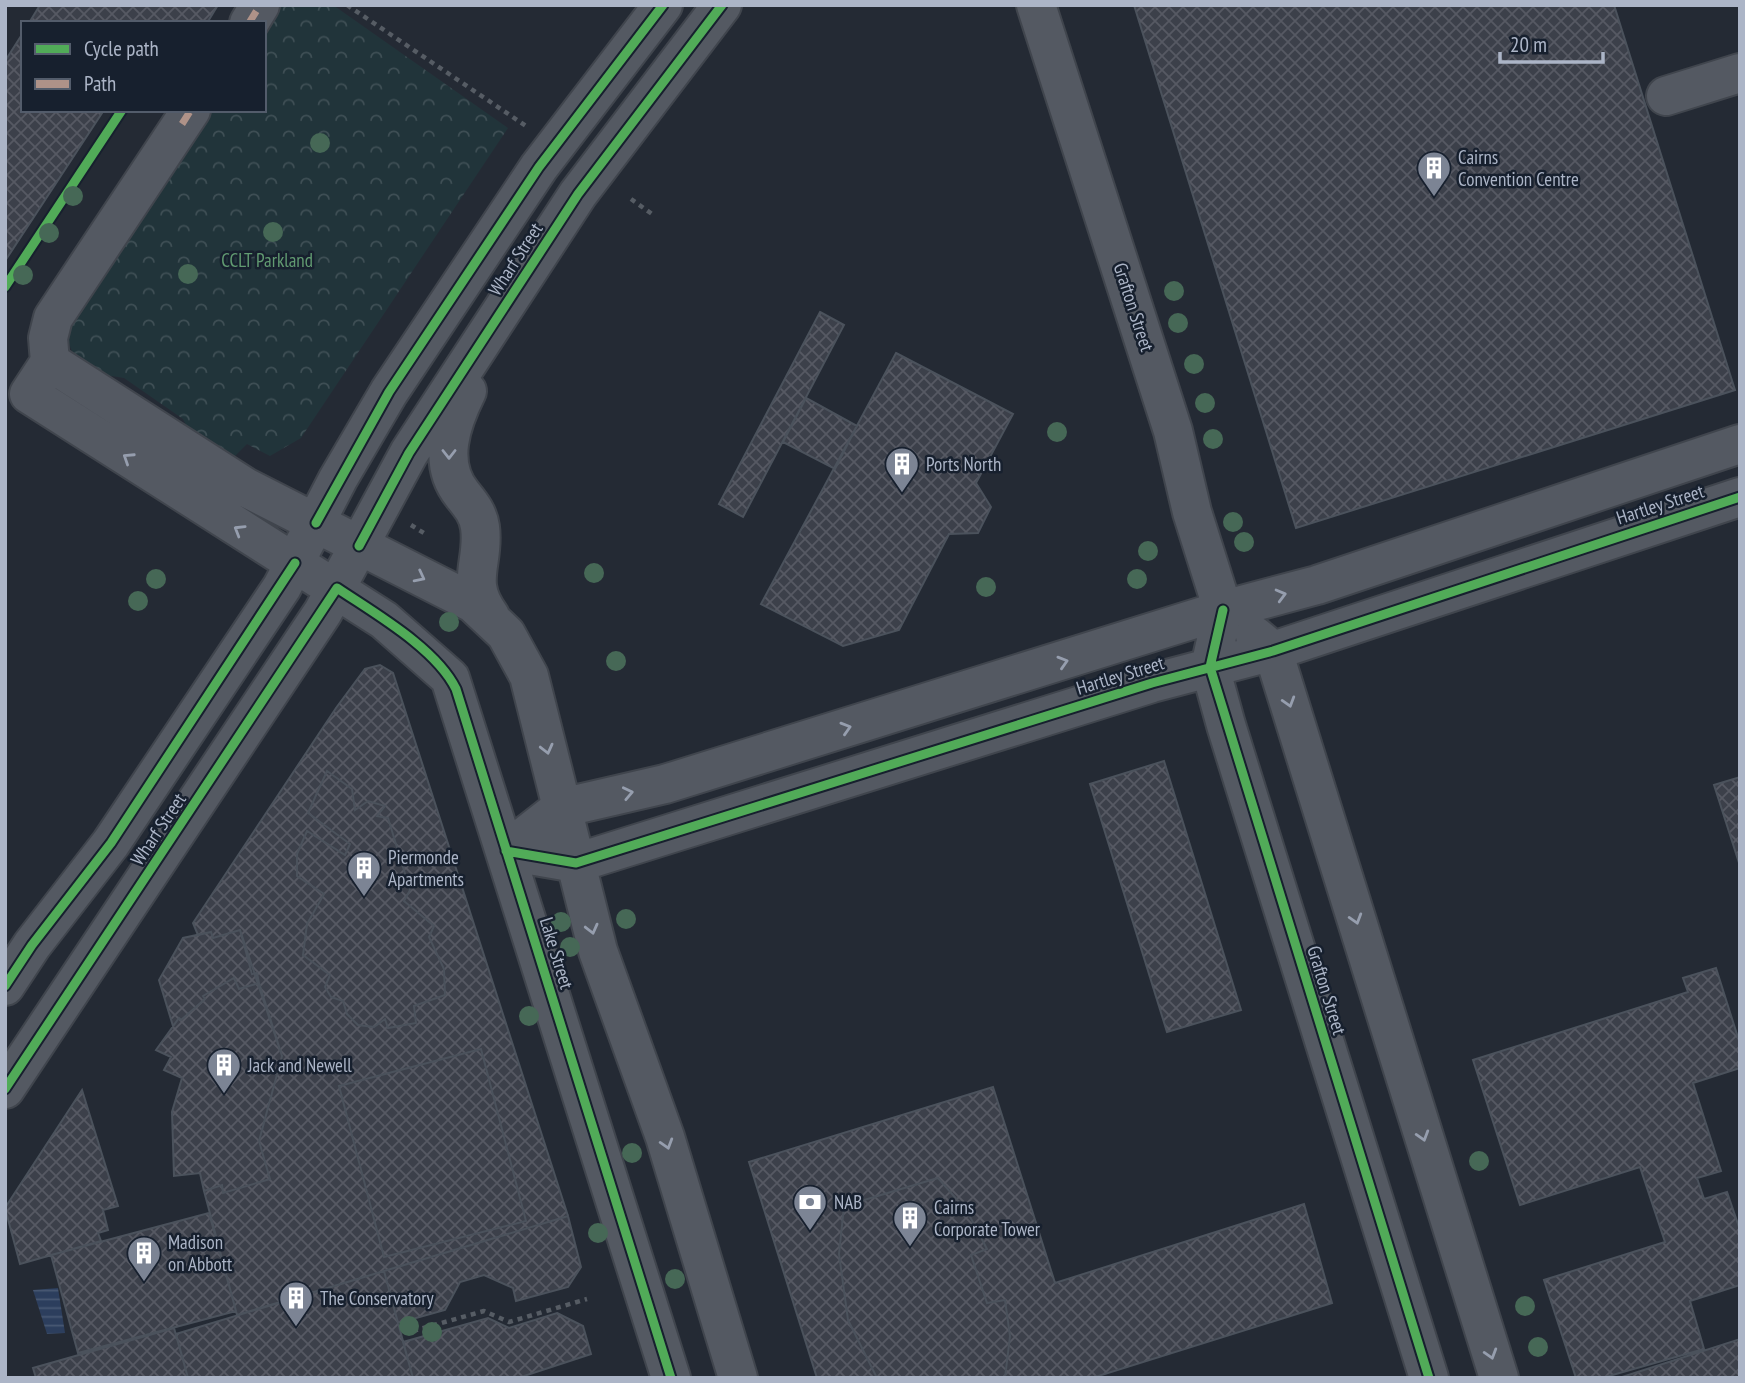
<svg xmlns="http://www.w3.org/2000/svg" width="1745" height="1383" font-family="'PT Sans Narrow',sans-serif">
  <style>
    .forest { fill: url(#forest-crowns) }
    .water { fill: url(#water-rules) }
    .building { fill: url(#building-cross-hatch); stroke: #4b525c; stroke-width: 2 }
    .lines { fill: none; stroke-linecap: round; stroke-linejoin: round }
    .minor-casing { stroke: #40454d; stroke-width: 42 }
    .path { stroke: #565c64; stroke-width: 4.5; stroke-dasharray: 5 5; stroke-linecap: butt }
    .minor { stroke: #545962; stroke-width: 38 }
    .quiet { stroke: #af9288; stroke-width: 7; stroke-dasharray: 14 7; stroke-linecap: butt }
    .cycleway-casing { stroke: #17202e; stroke-width: 13 }
    .cycleway { stroke: #51ab58; stroke-width: 9 }
    .tree { fill: #466856 }
    .oneway { stroke: #969eae }
    .labels { text-anchor: middle; dominant-baseline: central; stroke-width: 5; stroke-linejoin: round; paint-order: stroke }
    .poi-label { font-size: 19px; fill: #acb5c7; stroke: #17202e; text-anchor: start }
    .street-label { font-size: 19px; fill: #acb5c7; stroke: #17202e }
    .park-label { font-size: 19px; fill: #619a71; stroke: #17202e }
  </style>
  <defs>
    <pattern id="forest-crowns" width="20" height="18" patternUnits="userSpaceOnUse" patternTransform="scale(1.75)"><rect width="20" height="18" fill="#21343a"/><path d="M2 6a3 3 0 1 1 6 0M12 15a3 3 0 1 1 6 0" fill="none" stroke="#3f4f55"/></pattern>
    <pattern id="water-rules" width="6" height="5" patternUnits="userSpaceOnUse" patternTransform="scale(1.75)"><rect width="6" height="5" fill="#2c3e5d"/><path d="M0 2.5h6" fill="none" stroke="#485873"/></pattern>
    <pattern id="building-cross-hatch" width="8" height="8" patternUnits="userSpaceOnUse" patternTransform="scale(1.75)"><rect width="8" height="8" fill="#3c404a"/><path d="M0 0l8 8M0 8l8-8" fill="none" stroke="#565963"/></pattern>
  </defs>
  <rect width="100%" height="100%" fill="#242a34"/>
  <path class="forest" d="M280 5H333L508 128 301 438 270 456 247 444 231 460 192 437 183 419 124 378 87 372 74 357 66 335 213 110H264V30Z"/>
  <path class="water" d="M58 1288 65 1333 47 1334 33 1290Z"/>
  <path class="building" d="M40 5H218L207 23H29Z
    M1134 5H1614L1735 390 1296 528Z
    M23 33V110H104L5 261V61Z
    M820 312 844 325 743 517 719 504Z
    M896 353 1013 414 976 483 991 507 978 533 949 534 899 630 843 646 761 604Z
    M806 398 857 426 835 469 783 442Z
    M380 665 393 673 568 1216 237 1315 204 1191 222 1185 223 1193 270 1179 259 1141 282 1056 240 930 213 938 211 932 198 935 193 923 336 708 365 669Z
    M1164 761 1241 1010 1167 1032 1090 784Z
    M327 771 352 789 355 810 368 801 385 806 377 816 388 818 410 890 404 901 434 926 429 937 444 969 445 995 414 1006 416 1023 388 1028 385 1019 374 1027 358 1025 347 1014 343 1001 331 997 325 987 330 975 303 955 307 924 324 894 297 876V854L307 831 345 855 350 844 308 813Z
    M1740 777V866L1714 785Z
    M240 930 252 974 257 973 259 983 239 989 234 978 203 996 205 999 181 1020 179 1018 173 1026 159 980 183 938 211 932 213 938Z
    M1716 968 1740 1044V1068L1693 1083 1721 1171 1697 1178 1704 1199 1727 1192 1740 1230V1285L1690 1301 1704 1349 1602 1378H1576L1544 1280 1665 1242 1640 1167 1520 1205 1473 1060 1688 992 1683 978Z
    M234 978 239 989 259 983 282 1056 259 1141 270 1179 223 1193 222 1185 204 1191 200 1173 174 1176 172 1112 182 1078 164 1070 171 1057 156 1050 179 1018 181 1020 205 999 203 996Z
    M481 1049 526 1221 384 1257 339 1086Z
    M993 1087 1055 1283 1304 1204 1332 1303 1092 1378H817L749 1162Z
    M82 1090 118 1206 103 1210 108 1230 98 1233 101 1241 20 1264 5 1208Z
    M938 1178 967 1211 987 1249 971 1255 987 1303 1005 1300 1010 1336 1005 1378H877L848 1320 839 1254 844 1206Z
    M209 1213 236 1311 78 1353 51 1255Z
    M568 1216 581 1267 568 1287 516 1301 513 1288 484 1275 460 1282 445 1310 398 1323 384 1271Z
    M384 1271 413 1378H188L176 1334Z
    M557 1313 583 1326 591 1354 518 1378H413L403 1342 488 1318 509 1328Z
    M174 1328 188 1378H36L33 1368Z
    M1740 1339V1378H1619Z"/>
  <g class="lines">
    <g class="minor-casing">
      <path id="minor" d="M1036 5 1173 431 1192 512 1223 610 1210 667 1226 725 1429 1378
        M249 23 260 5
        M1666 96 1740 73
        M50 362 48 338 53 318 191 110
        M467 391C451 423 437 463 462 494 470 504 478 513 480 527 485 563 464 581 490 616
        M1255 636 1273 651 1499 1378
        M506 851 561 808 665 784 1223 610 1317 585 1740 444
        M506 851 576 863 1152 683 1273 651 1740 497
        M5 986 32 945 111 843 282 587 338 479 389 392 539 167 663 5
        M5 1089 323 612 409 453 578 194 722 5
        M671 1378 450 678 384 620 29 394 50 362 245 487 473 603 506 634 529 676 598 951 665 1137 738 1378"/>
    </g>
    <path class="path" d="M347 5 526 126
      M631 199 652 214
      M5 287 122 110
      M411 525 427 535
      M413 1331 484 1311 509 1322 587 1299"/>
    <use href="#minor" class="minor"/>
    <path class="quiet" d="M249 23 260 5
      M182 124 191 110"/>
    <g class="cycleway-casing">
      <path id="cycleway" d="M5 287 122 110
        M316 523 389 392 539 167 663 5
        M359 546 409 453 578 194 722 5
        M1223 610 1210 667 1429 1378
        M506 851 576 863 1152 683 1273 651 1740 497
        M5 986 32 945 111 843 295 563
        M5 1089 337 588C374 613 436 648 456 689L671 1378"/>
    </g>
    <use href="#cycleway" class="cycleway"/>
  </g>
  <g class="tree">
    <circle cx="320" cy="143" r="10"/>
    <circle cx="73" cy="196" r="10"/>
    <circle cx="273" cy="232" r="10"/>
    <circle cx="49" cy="233" r="10"/>
    <circle cx="188" cy="274" r="10"/>
    <circle cx="23" cy="275" r="10"/>
    <circle cx="1174" cy="291" r="10"/>
    <circle cx="1178" cy="323" r="10"/>
    <circle cx="1194" cy="364" r="10"/>
    <circle cx="1205" cy="403" r="10"/>
    <circle cx="1057" cy="432" r="10"/>
    <circle cx="1213" cy="439" r="10"/>
    <circle cx="1233" cy="522" r="10"/>
    <circle cx="1244" cy="542" r="10"/>
    <circle cx="1148" cy="551" r="10"/>
    <circle cx="594" cy="573" r="10"/>
    <circle cx="156" cy="579" r="10"/>
    <circle cx="1137" cy="579" r="10"/>
    <circle cx="986" cy="587" r="10"/>
    <circle cx="138" cy="601" r="10"/>
    <circle cx="449" cy="622" r="10"/>
    <circle cx="616" cy="661" r="10"/>
    <circle cx="626" cy="919" r="10"/>
    <circle cx="561" cy="922" r="10"/>
    <circle cx="570" cy="947" r="10"/>
    <circle cx="529" cy="1016" r="10"/>
    <circle cx="632" cy="1153" r="10"/>
    <circle cx="1479" cy="1161" r="10"/>
    <circle cx="598" cy="1233" r="10"/>
    <circle cx="675" cy="1279" r="10"/>
    <circle cx="1525" cy="1306" r="10"/>
    <circle cx="409" cy="1326" r="10"/>
    <circle cx="432" cy="1332" r="10"/>
    <circle cx="1538" cy="1347" r="10"/>
  </g>
  <defs><path id="oneway-chevron" d="M-2-3.5L2.5 0L-2 3.5" fill="none" stroke-width="1.6" stroke-linecap="round" stroke-linejoin="round" transform="scale(1.75)"/></defs>
  <g class="oneway">
    <use href="#oneway-chevron" transform="translate(449 454) rotate(90)"/>
    <use href="#oneway-chevron" transform="translate(128 458) rotate(-147)"/>
    <use href="#oneway-chevron" transform="translate(239 530) rotate(-149)"/>
    <use href="#oneway-chevron" transform="translate(420 577) rotate(27)"/>
    <use href="#oneway-chevron" transform="translate(1281 595) rotate(-15)"/>
    <use href="#oneway-chevron" transform="translate(1063 662) rotate(-17)"/>
    <use href="#oneway-chevron" transform="translate(1289 702) rotate(73)"/>
    <use href="#oneway-chevron" transform="translate(846 728) rotate(-17)"/>
    <use href="#oneway-chevron" transform="translate(547 749) rotate(76)"/>
    <use href="#oneway-chevron" transform="translate(628 793) rotate(-12)"/>
    <use href="#oneway-chevron" transform="translate(1356 919) rotate(73)"/>
    <use href="#oneway-chevron" transform="translate(592 929) rotate(76)"/>
    <use href="#oneway-chevron" transform="translate(1423 1136) rotate(73)"/>
    <use href="#oneway-chevron" transform="translate(667 1144) rotate(73)"/>
    <use href="#oneway-chevron" transform="translate(1491 1354) rotate(73)"/>
  </g>
  <defs>
    <g id="building-pin" transform="scale(1.75)"><path d="M0 17L-7.5 6A9.5 9.5 0 1 1 7.5 6Z" fill="#7c8494" stroke="#17202e"/><path d="M-4-6H4V6H1V3H-1V6H-4ZM-2.5-4.3h1.7v1.8h-1.7ZM.8-4.3h1.7v1.8H.8ZM-2.5-1h1.7V.8h-1.7ZM.8-1h1.7V.8H.8Z" fill="#fff"/></g>
    <g id="bank-pin" transform="scale(1.75)"><path d="M0 17L-7.5 6A9.5 9.5 0 1 1 7.5 6Z" fill="#7c8494" stroke="#17202e"/><path d="M-6-4H6V4H-6ZM0-2.3a2.3 2.3 0 1 0 0 4.6a2.3 2.3 0 1 0 0-4.6Z" fill="#fff"/></g>
  </defs>
  <g fill-rule="evenodd">
    <use href="#building-pin" x="1434" y="168"/>
    <use href="#building-pin" x="902" y="464"/>
    <use href="#building-pin" x="364" y="868"/>
    <use href="#building-pin" x="224" y="1065"/>
    <use href="#bank-pin" x="810" y="1202"/>
    <use href="#building-pin" x="910" y="1218"/>
    <use href="#building-pin" x="144" y="1253"/>
    <use href="#building-pin" x="296" y="1298"/>
  </g>
  <g class="labels">
    <g class="poi-label">
      <text x="1458" y="157">Cairns<tspan x="1458" dy="22">Convention Centre</tspan></text>
      <text x="926" y="464">Ports North</text>
      <text x="388" y="857">Piermonde<tspan x="388" dy="22">Apartments</tspan></text>
      <text x="248" y="1065">Jack and Newell</text>
      <text x="834" y="1202">NAB</text>
      <text x="934" y="1207">Cairns<tspan x="934" dy="22">Corporate Tower</tspan></text>
      <text x="168" y="1242">Madison<tspan x="168" dy="22">on Abbott</tspan></text>
      <text x="320" y="1298">The Conservatory</text>
    </g>
    <g class="street-label">
      <text transform="translate(515 259) rotate(-57)">Wharf Street</text>
      <text transform="translate(1134 307) rotate(72)">Grafton Street</text>
      <text transform="translate(1660 504) rotate(-18)">Hartley Street</text>
      <text transform="translate(1120 675) rotate(-17)">Hartley Street</text>
      <text transform="translate(158 829) rotate(-56)">Wharf Street</text>
      <text transform="translate(557 953) rotate(73)">Lake Street</text>
      <text transform="translate(1327 990) rotate(73)">Grafton Street</text>
    </g>
    <g class="park-label">
      <text x="267" y="260">CCLT Parkland</text>
    </g>
  </g>
  <rect width="1745" height="1383" fill="none" stroke="#acb5c7" stroke-width="14"/>
  <rect x="21" y="21" width="245" height="91" fill="#17202e" stroke="#535c6b" stroke-width="2"/>
  <rect x="35" y="44" width="35" height="10" fill="#51ab58" stroke="#535c6b" stroke-width="2"/>
  <text x="84" y="56" font-size="21" fill="#acb5c7">Cycle path</text>
  <rect x="35" y="79" width="35" height="10" fill="#af9288" stroke="#535c6b" stroke-width="2"/>
  <text x="84" y="91" font-size="21" fill="#acb5c7">Path</text>
  <path d="M1500 52v10h103v-10" fill="none" stroke="#acb5c7" stroke-width="3.5"/>
  <text x="1510" y="52" font-size="21" fill="#acb5c7" stroke="#17202e" stroke-width="5" paint-order="stroke">20 m</text>
</svg>
